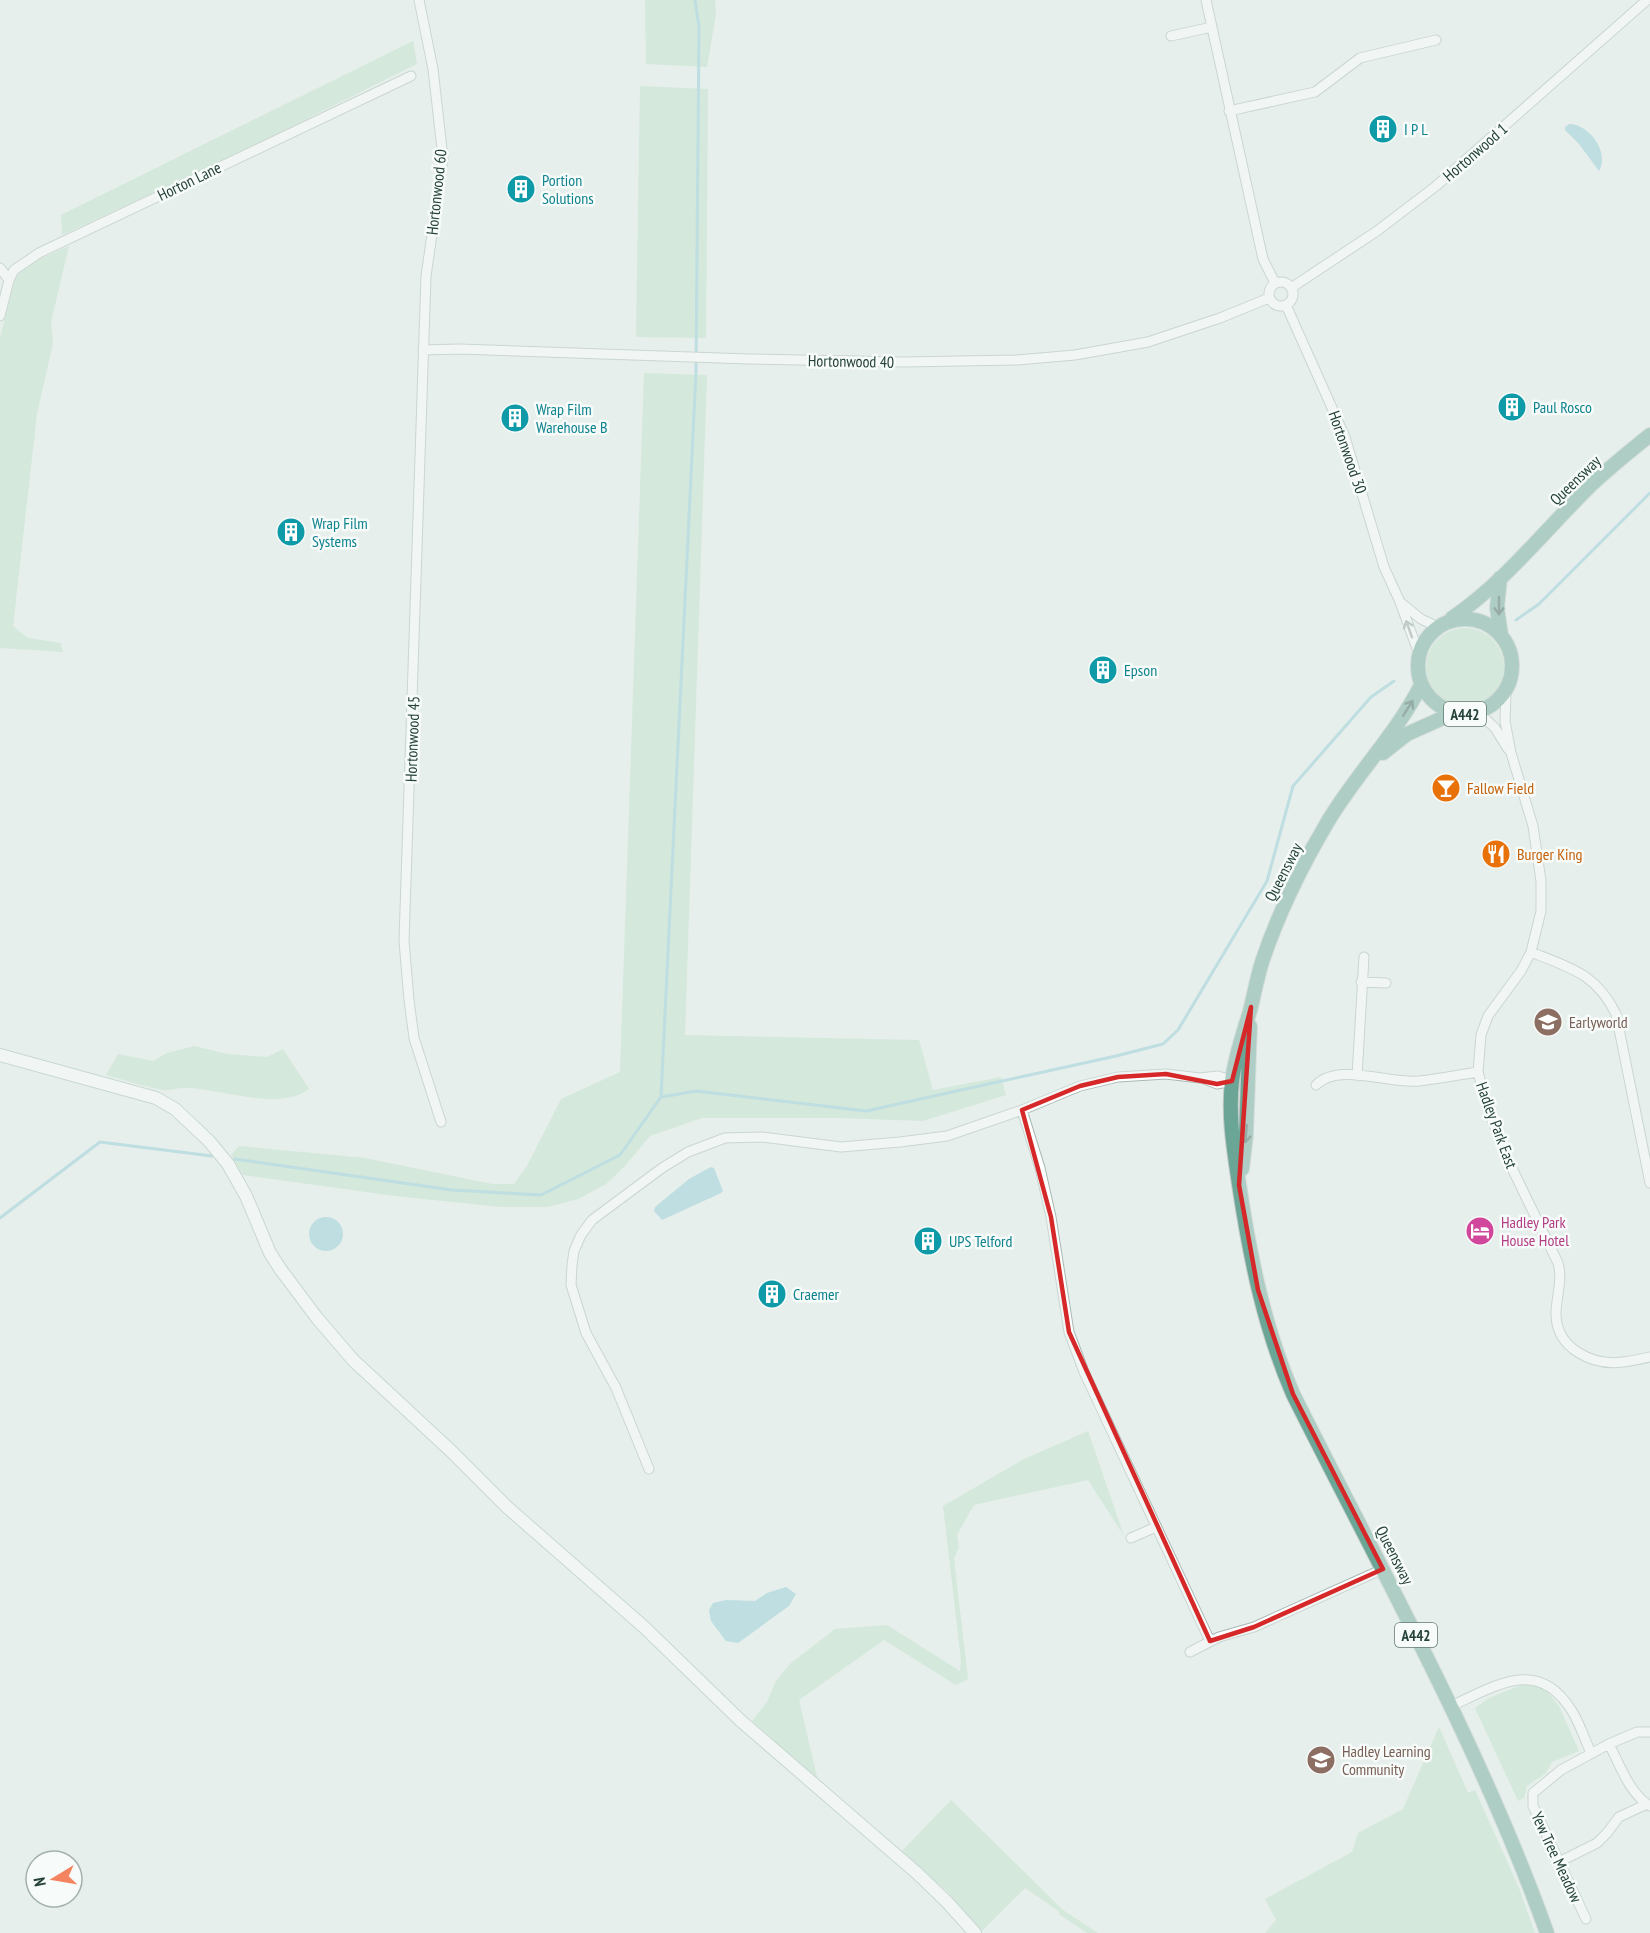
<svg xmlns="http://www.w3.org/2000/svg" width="1650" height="1933" font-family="'PT Sans Narrow',sans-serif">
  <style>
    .green { fill: #bfe0c8 }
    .water { fill: #8ec9d4 }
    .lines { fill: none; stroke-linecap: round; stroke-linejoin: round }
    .stream { stroke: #8ec9d4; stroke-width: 3 }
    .street-casing { stroke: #a8b8b2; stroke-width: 11 }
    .secondary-casing { stroke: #a4bbb3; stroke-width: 14 }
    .primary-casing { stroke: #c2cac8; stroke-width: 16 }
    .street { stroke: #fff; stroke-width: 9 }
    .secondary { stroke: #fff; stroke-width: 12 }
    .primary { stroke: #6aa596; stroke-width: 14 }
    .oneway { stroke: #365b51 }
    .oneway2 { stroke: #92a09c }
    .marked { fill: none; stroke: #d62828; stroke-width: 4.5; stroke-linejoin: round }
    .labels { text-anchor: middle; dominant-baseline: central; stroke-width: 5; stroke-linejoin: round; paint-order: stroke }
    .shield { fill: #f7fbf9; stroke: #637a73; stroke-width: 1.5 }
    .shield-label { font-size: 15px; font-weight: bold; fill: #24423a }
    .culture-label { font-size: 16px; fill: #0d838f; stroke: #f7fbf9; text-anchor: start }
    .street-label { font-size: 16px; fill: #24423a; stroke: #f7fbf9 }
    .food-label { font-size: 16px; fill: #c56008; stroke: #f7fbf9; text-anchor: start }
    .education-label { font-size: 16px; fill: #785e54; stroke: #f7fbf9; text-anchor: start }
    .hotel-label { font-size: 16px; fill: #b23c85; stroke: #f7fbf9; text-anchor: start }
  </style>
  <rect width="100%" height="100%" fill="#e6efeb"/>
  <path class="green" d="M645 0H715L716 14 707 67 646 64Z
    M413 41 417 64 240 152 62 235 61 215Z
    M640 86 708 89 706 338 636 337Z
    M69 246 51 322 53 343 37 414 13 626 28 638 61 643 63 652 0 648V337L16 276 29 264Z
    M644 373 707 375 685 1035 919 1040 933 1090 1001 1077 1006 1095 923 1121 840 1118H702L650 1136 624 1167 606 1184 578 1199 548 1207H501L395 1196 243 1175 231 1155 239 1146 365 1158 492 1184H514L527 1166 561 1099 620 1072Z
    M1426 667a39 39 0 1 1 78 0a39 39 0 1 1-78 0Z
    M194 1046 227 1054 267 1057 283 1049 309 1089C278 1113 216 1086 182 1088 176 1088 170 1091 164 1090 144 1087 125 1080 106 1075L118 1054 153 1061 167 1053Z
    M1088 1431 1124 1536 1088 1480 974 1505 957 1535 959 1547 954 1559 968 1679 956 1685 884 1640 799 1700 818 1781 752 1721 767 1702 776 1681 791 1663 835 1629 887 1625 960 1671 961 1660 943 1506 1024 1459Z
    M1524 1684 1544 1688 1559 1706 1579 1751 1552 1762 1546 1773 1527 1786 1524 1798 1518 1801 1475 1708 1489 1698Z
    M1439 1727 1468 1793 1475 1790 1519 1888 1535 1933H1265L1276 1920 1265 1899 1352 1852 1358 1833 1403 1809Z
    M951 1800 1063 1910 1098 1933H1087L1059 1914 1060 1912 1025 1888 980 1933 948 1892 901 1852Z"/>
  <path class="water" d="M1569 124C1589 124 1610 152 1599 171L1579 144 1565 130V127Z
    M711 1167 714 1168 723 1191 721 1193 662 1220 654 1211 655 1207 689 1179Z
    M309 1234a17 17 0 1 1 34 0a17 17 0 1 1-34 0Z
    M786 1587 796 1594 789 1606 738 1643 726 1641 711 1621 709 1610 713 1603 726 1600 755 1601 767 1593Z"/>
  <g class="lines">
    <path class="stream" d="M1516 620 1539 604 1650 493
      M661 1097 696 1091 866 1111 1116 1056 1163 1044 1178 1030 1267 881 1293 786 1371 697 1394 681
      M235 1159 452 1190 541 1195 620 1155 661 1097 696 372 699 27 695 0
      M0 1218 100 1142 212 1156"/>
    <g class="street-casing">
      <path id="street" d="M419 0 433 69 443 158 426 276 404 941 409 1000 414 1038 441 1122
        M1206 0 1263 259 1275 283
        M1171 36 1212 27
        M1229 111 1315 92 1360 58 1436 40
        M0 268 9 280
        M1269 294a12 12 0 1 1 24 0a12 12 0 1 1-24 0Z
        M1291 288 1377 231 1436 186 1647 0
        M1286 305 1345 437 1384 567 1400 602 1419 654
        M0 316 9 280 14 270 39 253 411 76
        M423 350 459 349 749 359 905 362 1017 360 1075 355 1148 342 1220 318 1269 298
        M1400 602 1421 619 1438 627
        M1506 692 1505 721 1511 753 1533 826 1541 881V911L1531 952 1521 971 1488 1016 1481 1035 1478 1072 1488 1110 1508 1160 1558 1263C1563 1280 1556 1297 1556 1314 1556 1348 1592 1366 1623 1362 1632 1361 1641 1359 1650 1357
        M1478 712 1495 728 1508 749
        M1531 952C1570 968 1596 973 1616 1014L1650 1183
        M1361 982 1386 983
        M1357 1076 1364 957
        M1202 1078 1217 1084 1232 1081
        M1316 1085C1338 1062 1389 1084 1419 1081 1438 1079 1458 1075 1478 1072
        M1022 1110 1040 1168 1051 1217 1069 1332 1084 1372 1210 1641
        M649 1469 616 1388 586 1333 571 1285 572 1265 574 1251 581 1235 592 1220 662 1168 688 1152 725 1138 762 1137 841 1147 900 1142 947 1136 1022 1110 1080 1086 1118 1077 1166 1074 1200 1078 1218 1076 1232 1081
        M1131 1538 1156 1527
        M1190 1652 1219 1637 1254 1627 1383 1569
        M1451 1706C1496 1686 1538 1656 1572 1711 1580 1724 1585 1740 1591 1753
        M1609 1744C1620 1765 1629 1793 1650 1806
        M1559 1862 1597 1843 1607 1833 1619 1817 1647 1804
        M1586 1919 1533 1806V1793L1561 1770 1609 1744 1637 1732H1650"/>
    </g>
    <g class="secondary-casing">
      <path id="secondary" d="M0 1055 156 1098 175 1109 191 1124 209 1141 228 1164 246 1196 270 1253 281 1270 317 1318 353 1360 451 1451 507 1507 644 1627 741 1721 918 1874 947 1902 975 1933"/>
    </g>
    <g class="primary-casing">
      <path id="primary" d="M1500 578 1497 608 1501 635
        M1452 618C1505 582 1545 530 1591 485 1609 468 1630 451 1650 435
        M1418 666a47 47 0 1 1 94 0a47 47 0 1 1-94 0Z
        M1421 685C1396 735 1355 775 1327 823 1301 867 1278 914 1262 962 1257 978 1254 995 1250 1011 1243 1034 1235 1057 1232 1081 1228 1116 1234 1150 1239 1184 1250 1257 1264 1327 1293 1394 1382 1572 1480 1746 1547 1933
        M1383 753 1407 734 1454 713
        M1242 1169 1246 1135 1250 1026"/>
    </g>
    <use href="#street" class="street"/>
    <use href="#secondary" class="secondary"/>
    <use href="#primary" class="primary"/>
  </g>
  <defs><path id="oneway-shaft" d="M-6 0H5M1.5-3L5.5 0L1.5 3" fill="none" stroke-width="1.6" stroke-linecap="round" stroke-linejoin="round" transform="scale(1.5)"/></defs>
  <g class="oneway">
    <use href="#oneway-shaft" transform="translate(1499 606) rotate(90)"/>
    <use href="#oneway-shaft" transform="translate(1408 708) rotate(-58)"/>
    <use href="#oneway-shaft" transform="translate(1246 1134) rotate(95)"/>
  </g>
  <use class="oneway2" href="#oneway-shaft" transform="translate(1409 629) rotate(-110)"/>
  <path d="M0 0H1650V1933H0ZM1251 1007 1239 1185 1258 1290 1293 1394 1383 1569 1254 1627 1210 1641 1069 1332 1051 1217 1022 1110 1080 1086 1118 1077 1166 1074 1217 1084 1232 1081Z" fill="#e6efeb" fill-opacity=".55" fill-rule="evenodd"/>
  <path class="marked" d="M1251 1007 1239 1185 1258 1290 1293 1394 1383 1569 1254 1627 1210 1641 1069 1332 1051 1217 1022 1110 1080 1086 1118 1077 1166 1074 1217 1084 1232 1081Z"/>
  <defs>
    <g id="building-disc" transform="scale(1.5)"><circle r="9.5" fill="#0f9aa8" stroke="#f7fbf9"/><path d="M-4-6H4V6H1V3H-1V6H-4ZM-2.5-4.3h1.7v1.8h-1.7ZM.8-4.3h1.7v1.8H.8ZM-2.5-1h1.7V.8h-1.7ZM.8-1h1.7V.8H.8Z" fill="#fff"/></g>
    <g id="bar-disc" transform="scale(1.5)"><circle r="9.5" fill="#e8710a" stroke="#f7fbf9"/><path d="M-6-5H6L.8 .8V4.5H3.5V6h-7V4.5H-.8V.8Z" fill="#fff"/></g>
    <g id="restaurant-disc" transform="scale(1.5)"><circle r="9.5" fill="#e8710a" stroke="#f7fbf9"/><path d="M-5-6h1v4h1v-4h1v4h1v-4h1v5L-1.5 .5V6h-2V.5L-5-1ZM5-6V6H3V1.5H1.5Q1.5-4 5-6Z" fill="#fff"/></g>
    <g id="school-disc" transform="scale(1.5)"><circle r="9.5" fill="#8d6e63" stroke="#f7fbf9"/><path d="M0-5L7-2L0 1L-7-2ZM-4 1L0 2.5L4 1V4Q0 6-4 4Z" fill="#fff"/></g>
    <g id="hotel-disc" transform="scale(1.5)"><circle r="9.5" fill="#d1479c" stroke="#f7fbf9"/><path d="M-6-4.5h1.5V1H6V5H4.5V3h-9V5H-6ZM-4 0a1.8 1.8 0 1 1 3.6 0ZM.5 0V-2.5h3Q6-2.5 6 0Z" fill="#fff"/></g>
  </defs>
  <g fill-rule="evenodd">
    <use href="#building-disc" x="1383" y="129"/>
    <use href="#building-disc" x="521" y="189"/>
    <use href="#building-disc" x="1512" y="407"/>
    <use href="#building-disc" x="515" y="418"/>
    <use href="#building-disc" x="291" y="532"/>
    <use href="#building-disc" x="1103" y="670"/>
    <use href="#bar-disc" x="1446" y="788"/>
    <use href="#restaurant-disc" x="1496" y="854"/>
    <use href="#school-disc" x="1548" y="1022"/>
    <use href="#hotel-disc" x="1480" y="1231"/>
    <use href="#building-disc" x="928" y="1241"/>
    <use href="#building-disc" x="772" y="1294"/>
    <use href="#school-disc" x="1321" y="1760"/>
  </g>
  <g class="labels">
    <g class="shield">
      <rect x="1444" y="702" width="42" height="24" rx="4.5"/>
      <rect x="1395" y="1623" width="42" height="24" rx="4.5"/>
    </g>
    <g class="shield-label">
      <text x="1465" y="714">A442</text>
      <text x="1416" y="1635">A442</text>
    </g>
    <g class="culture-label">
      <text x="1404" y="129">I P L</text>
      <text x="542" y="180">Portion<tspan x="542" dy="18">Solutions</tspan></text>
      <text x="1533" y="407">Paul Rosco</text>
      <text x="536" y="409">Wrap Film<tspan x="536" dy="18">Warehouse B</tspan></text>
      <text x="312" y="523">Wrap Film<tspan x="312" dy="18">Systems</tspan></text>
      <text x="1124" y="670">Epson</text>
      <text x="949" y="1241">UPS Telford</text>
      <text x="793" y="1294">Craemer</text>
    </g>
    <g class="street-label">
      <text transform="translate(1475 152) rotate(-41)">Hortonwood 1</text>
      <text transform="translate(189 181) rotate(-26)">Horton Lane</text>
      <text transform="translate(436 192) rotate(-84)">Hortonwood 60</text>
      <text transform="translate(851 361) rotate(1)">Hortonwood 40</text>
      <text transform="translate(1348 452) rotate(71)">Hortonwood 30</text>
      <text transform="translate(1575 480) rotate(-44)">Queensway</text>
      <text transform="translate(412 739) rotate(-88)">Hortonwood 45</text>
      <text transform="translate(1283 872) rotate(-63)">Queensway</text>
      <text transform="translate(1497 1125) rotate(70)">Hadley Park East</text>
      <text transform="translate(1395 1555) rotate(63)">Queensway</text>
      <text transform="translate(1557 1857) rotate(65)">Yew Tree Meadow</text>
    </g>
    <g class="food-label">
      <text x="1467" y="788">Fallow Field</text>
      <text x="1517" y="854">Burger King</text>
    </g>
    <g class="education-label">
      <text x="1569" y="1022">Earlyworld</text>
      <text x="1342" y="1751">Hadley Learning<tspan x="1342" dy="18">Community</tspan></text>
    </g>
    <g class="hotel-label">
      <text x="1501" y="1222">Hadley Park<tspan x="1501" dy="18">House Hotel</tspan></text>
    </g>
  </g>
  <g transform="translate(54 1879) rotate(259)"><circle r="28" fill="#f7fbf9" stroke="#a3b1ad" stroke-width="1.5"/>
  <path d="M0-4.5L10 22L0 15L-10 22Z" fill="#f4845f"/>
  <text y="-9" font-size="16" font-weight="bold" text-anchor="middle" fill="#24423a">N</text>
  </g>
</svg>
